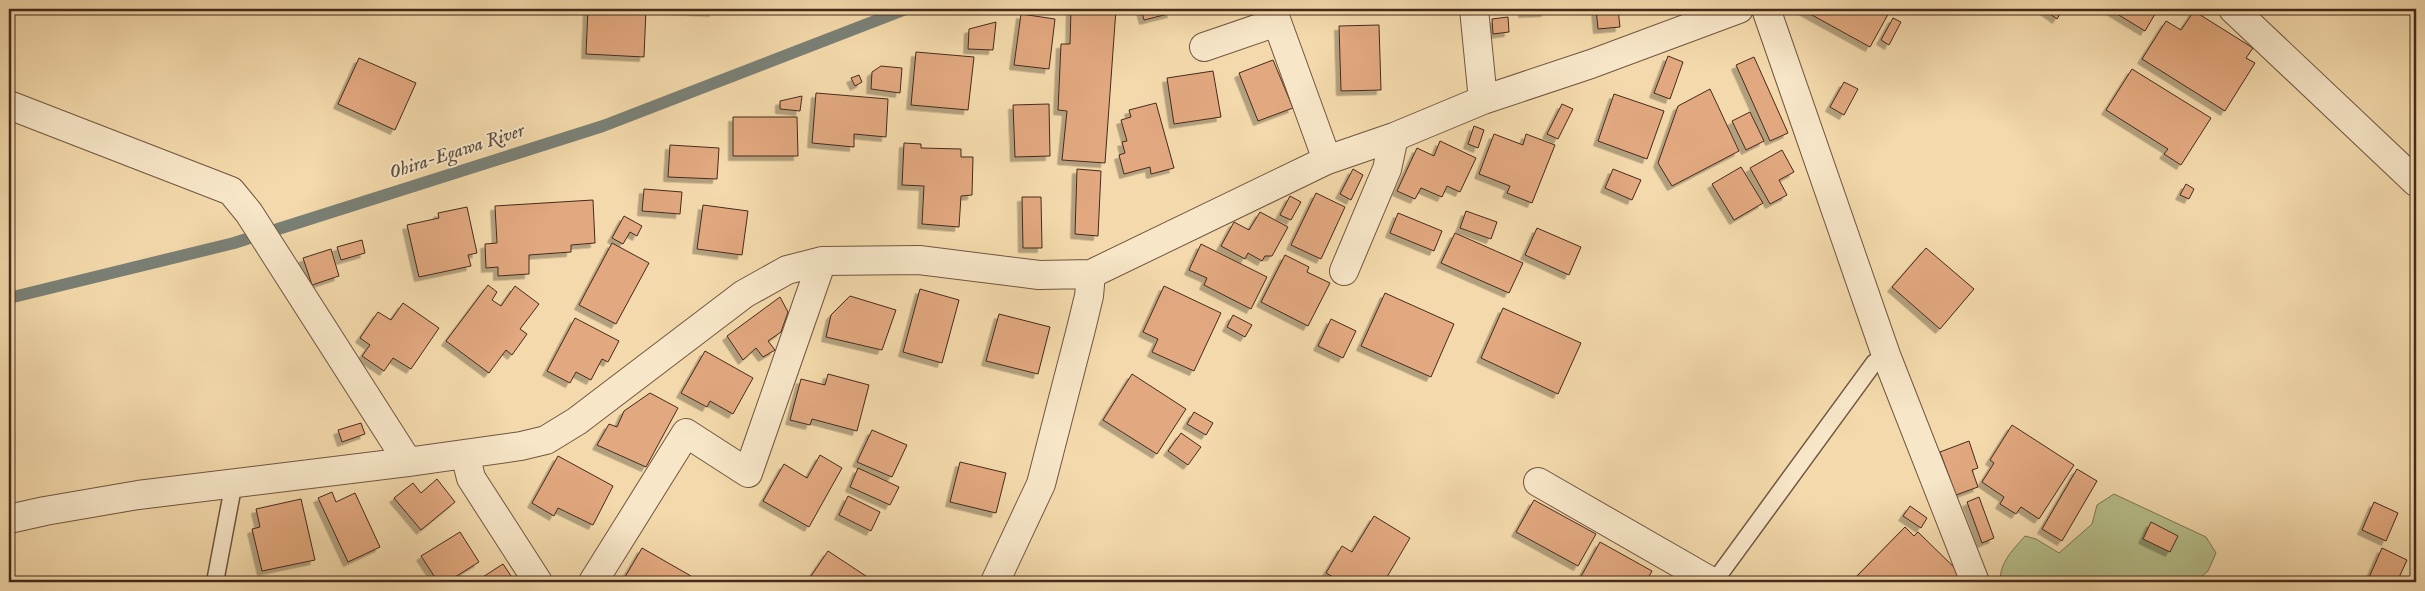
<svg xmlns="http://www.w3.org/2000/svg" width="2425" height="591" font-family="'IM FELL English',serif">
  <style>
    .green { fill: #b6c08c; stroke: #7d7554 }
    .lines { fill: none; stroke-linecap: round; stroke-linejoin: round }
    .stream { stroke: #7a8076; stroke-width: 12 }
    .building { fill: #e2a87f; stroke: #442a1d; filter: url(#shadow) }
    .service-casing { stroke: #705640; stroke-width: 19 }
    .minor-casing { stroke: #705640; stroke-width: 30 }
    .service { stroke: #f7e6c8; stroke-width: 16 }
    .minor { stroke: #f7e6c8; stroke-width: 28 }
    .labels { text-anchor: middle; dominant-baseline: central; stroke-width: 4; stroke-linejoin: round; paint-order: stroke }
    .water-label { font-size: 19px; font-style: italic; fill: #5a4e42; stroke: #f7e6c8 }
  </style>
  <defs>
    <filter id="shadow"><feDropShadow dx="-4.5" dy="4.5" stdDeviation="0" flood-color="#0004"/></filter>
  </defs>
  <rect width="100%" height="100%" fill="#f3d9ab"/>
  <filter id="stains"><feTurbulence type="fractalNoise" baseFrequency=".004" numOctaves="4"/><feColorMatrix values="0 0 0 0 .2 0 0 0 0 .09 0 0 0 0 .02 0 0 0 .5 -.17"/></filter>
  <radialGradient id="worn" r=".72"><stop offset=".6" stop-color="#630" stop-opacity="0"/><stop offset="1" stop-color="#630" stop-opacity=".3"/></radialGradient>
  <path class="green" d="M2114 494 2206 537 2216 553 2208 571 2195 582H2000C2000 562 2012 551 2025 536L2036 539 2059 553 2092 524 2097 505Z"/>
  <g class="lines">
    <path class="stream" d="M9 298 234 243 603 126 906 9"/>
  </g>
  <path class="building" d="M588 9H646L644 57 586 54Z
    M657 9H714V12Z
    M1071 9H1116L1105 163 1062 160 1067 111 1058 110 1061 44H1070Z
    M1141 9H1171L1172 13 1144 20Z
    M1523 9H1546V12L1523 13Z
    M1596 9H1618L1620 27 1598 29Z
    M1801 9H1891L1870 47Z
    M2043 9H2063L2057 19Z
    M2109 9H2158L2145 31Z
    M2194 11 2253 48 2246 58 2255 63 2225 111 2142 59 2166 21 2181 30Z
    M1021 14 1055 19 1049 69 1014 65Z
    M1508 17 1509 32 1493 34 1492 19Z
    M1893 18 1901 22 1889 45 1881 40Z
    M996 22 993 50 968 49 969 29Z
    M1379 25 1381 90 1341 91 1339 26Z
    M916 52 974 57 968 110 911 105Z
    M1668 56 1683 62 1670 99 1654 93Z
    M1754 57 1788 133 1770 141 1736 65Z
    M359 58 416 83 395 130 338 104Z
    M1273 60 1293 108 1258 121 1239 73Z
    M881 66 902 68 900 93 871 89 872 72Z
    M2132 69 2211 118 2181 165 2164 154 2168 149 2106 110Z
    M1213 71 1221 117 1174 124 1167 78Z
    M859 75 862 82 855 86 851 78Z
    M1844 82 1858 89 1844 115 1830 107Z
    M1710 89 1739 151 1672 186 1658 163 1678 106Z
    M816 93 888 99 886 137 854 134V147L812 143Z
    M1614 94 1664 111 1647 159 1598 141Z
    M802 96 800 111 780 109V101Z
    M1156 103 1174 168 1151 174 1150 167 1124 174 1119 155 1125 153 1122 142 1127 141 1121 120 1131 117 1129 110Z
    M1049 104 1050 156 1015 157 1013 105Z
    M1562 104 1573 109 1558 139 1547 134Z
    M1750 112 1764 141 1746 150 1732 121Z
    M733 117H797L798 156H733Z
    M1474 126 1484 130 1478 148 1468 144Z
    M1494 134 1523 145 1526 134 1555 145 1532 203 1507 193 1510 186 1479 174Z
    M1440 141 1476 158 1460 192 1447 186 1442 197 1421 188 1415 199 1397 191 1417 148 1434 156Z
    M904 143 921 144V148L961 149V157H973L972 195 961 196 959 227 922 224 924 186 902 185Z
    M670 145 719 148 717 179 668 177Z
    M1782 150 1794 172 1779 180 1787 195 1770 204 1750 168Z
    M1741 167 1763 203 1734 220 1712 184Z
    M1077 169 1101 171 1098 236 1075 234Z
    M1353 169 1363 175 1351 200 1340 194Z
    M1613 169 1641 180 1632 200 1605 188Z
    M2186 184 2194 189 2189 199 2180 195Z
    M644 189 682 192 680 214 642 211Z
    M1316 193 1345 207 1321 259 1291 245Z
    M1290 196 1301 202 1291 220 1280 215Z
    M1022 197H1041L1042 248H1023Z
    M593 200 595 243 571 245V252L529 255V274L498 276V267L486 268 485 244 497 243 495 206Z
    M703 205 748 211 742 255 697 249Z
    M467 207 477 253 468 255 471 266 419 277 407 225 439 218 438 213Z
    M1466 211 1497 222 1491 239 1460 228Z
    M1260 212 1288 227 1272 256H1265L1262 261 1248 253 1245 259 1221 246 1234 222 1249 230Z
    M1398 213 1442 231 1434 251 1390 233Z
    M624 216 642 226 637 236 630 232 623 244 612 238Z
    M1537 228 1581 247 1569 275 1525 255Z
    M1455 233 1523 263 1509 293 1441 263Z
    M362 240 365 253 341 260 337 247Z
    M612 243 649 263 616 324 579 305Z
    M1201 244 1267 277 1251 309 1204 285 1207 278 1189 270Z
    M1926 248 1974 289 1940 329 1892 287Z
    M331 249 339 276 312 285 303 258Z
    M1285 255 1309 267 1307 272 1330 283 1308 326 1261 302Z
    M488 285 497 292 492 300 501 306 515 286 539 304 520 329 527 334 512 355 506 350 489 373 446 341Z
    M1164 286 1221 313 1194 371 1152 352 1158 339 1143 332Z
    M920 289 959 300 942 363 903 352Z
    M1385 293 1454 324 1431 377 1361 346Z
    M850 296 896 310 882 350 826 337 831 315Z
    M780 297 788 312 781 332 768 341 775 350 763 357 756 348 743 360 727 336Z
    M403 303 439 328 411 369 393 358 384 371 362 356 370 345 360 338 378 312 391 320Z
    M1503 308 1581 343 1558 394 1481 358Z
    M999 314 1050 327 1038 374 986 361Z
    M1233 315 1252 325 1245 337 1227 327Z
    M575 318 619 341 608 362 602 359 591 380 576 372 570 383 547 371Z
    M1331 319 1356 331 1343 358 1318 346Z
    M705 351 753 378 733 414 710 401 707 407 681 393Z
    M828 374 869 385 857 431 812 419 810 425 790 420 801 379 825 385Z
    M1132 374 1186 409 1157 454 1103 420Z
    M650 393 678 408 646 467 597 445 609 424 617 427 624 411Z
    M1194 412 1213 423 1206 435 1187 424Z
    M361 423 365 434 342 442 338 430Z
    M2012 425 2074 465 2039 519 2021 507 2016 514 2000 504 2004 497 1982 482 1994 463 1990 460Z
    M872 430 907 445 892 477 857 462Z
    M1181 433 1201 447 1188 465 1168 451Z
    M1969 441 1978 468 1972 470 1978 487 1956 495 1940 452Z
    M820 455 842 468 809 527 763 501 784 464 807 478Z
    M558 456 613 486 593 525 558 508 554 516 532 503Z
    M960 462 1006 473 996 513 950 502Z
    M858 468 899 487 890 505 850 487Z
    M2077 469 2097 481 2062 541 2042 529Z
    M437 479 455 502 421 530 394 498 413 483 421 493Z
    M332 492 336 502 355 493 380 547 348 562 318 498Z
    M848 496 880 512 871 531 839 515Z
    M1979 497 1994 538 1982 543 1967 502Z
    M301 499 315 560 262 571 252 529 260 527 256 509Z
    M1534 500 1596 534 1578 566 1516 532Z
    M2374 502 2398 513 2386 541 2362 530Z
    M1910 506 1927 518 1921 528 1903 516Z
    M1374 516 1410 538 1384 582H1342L1326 573 1342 546 1352 552Z
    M2151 522 2178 536 2170 552 2143 539Z
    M1905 527 1914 536 1918 532 1962 575 1955 582H1894L1892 580 1889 582H1864L1857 576Z
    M460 532 479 562 447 582H438L421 556Z
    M1600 542 1652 571 1646 582H1578Z
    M642 548 691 576 687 582H622Z
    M2382 548 2407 560 2397 582H2367Z
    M828 551 875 582H807Z
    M503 564 515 582H475Z"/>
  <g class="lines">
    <g class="service-casing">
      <path id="service" d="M215 582 234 482
        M1714 582 1874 363 1886 355"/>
    </g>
    <g class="minor-casing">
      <path id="minor" d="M1474 9 1483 100
        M1766 9 1886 355 1975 582
        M2233 9 2416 182
        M1204 47 1277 22 1327 160
        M9 105 231 191 249 213 408 462
        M1344 271 1387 169 1394 137
        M465 454 471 478 538 582
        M1538 482 1712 582
        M9 519 45 511 138 495 408 462 521 446 546 440 577 421 744 294 787 270 822 261 919 260 1039 275 1091 274 1327 160 1394 137 1483 100 1591 64 1739 9
        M593 582 686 433 748 473 822 261
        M995 582 1041 484 1081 329 1089 296 1091 274"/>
    </g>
    <use href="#service" class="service"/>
    <use href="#minor" class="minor"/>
  </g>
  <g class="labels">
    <g class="water-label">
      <text transform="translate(457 152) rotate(-18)">Ohira-Egawa River</text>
    </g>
  </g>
  <rect width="2425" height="591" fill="none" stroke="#f3d9ab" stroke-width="30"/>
  <rect x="10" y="10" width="2405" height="571" fill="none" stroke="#442a1d" stroke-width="2.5"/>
  <rect x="15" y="15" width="2395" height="561" fill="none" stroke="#442a1d"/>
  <rect width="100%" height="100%" filter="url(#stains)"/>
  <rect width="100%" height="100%" fill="url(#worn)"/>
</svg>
